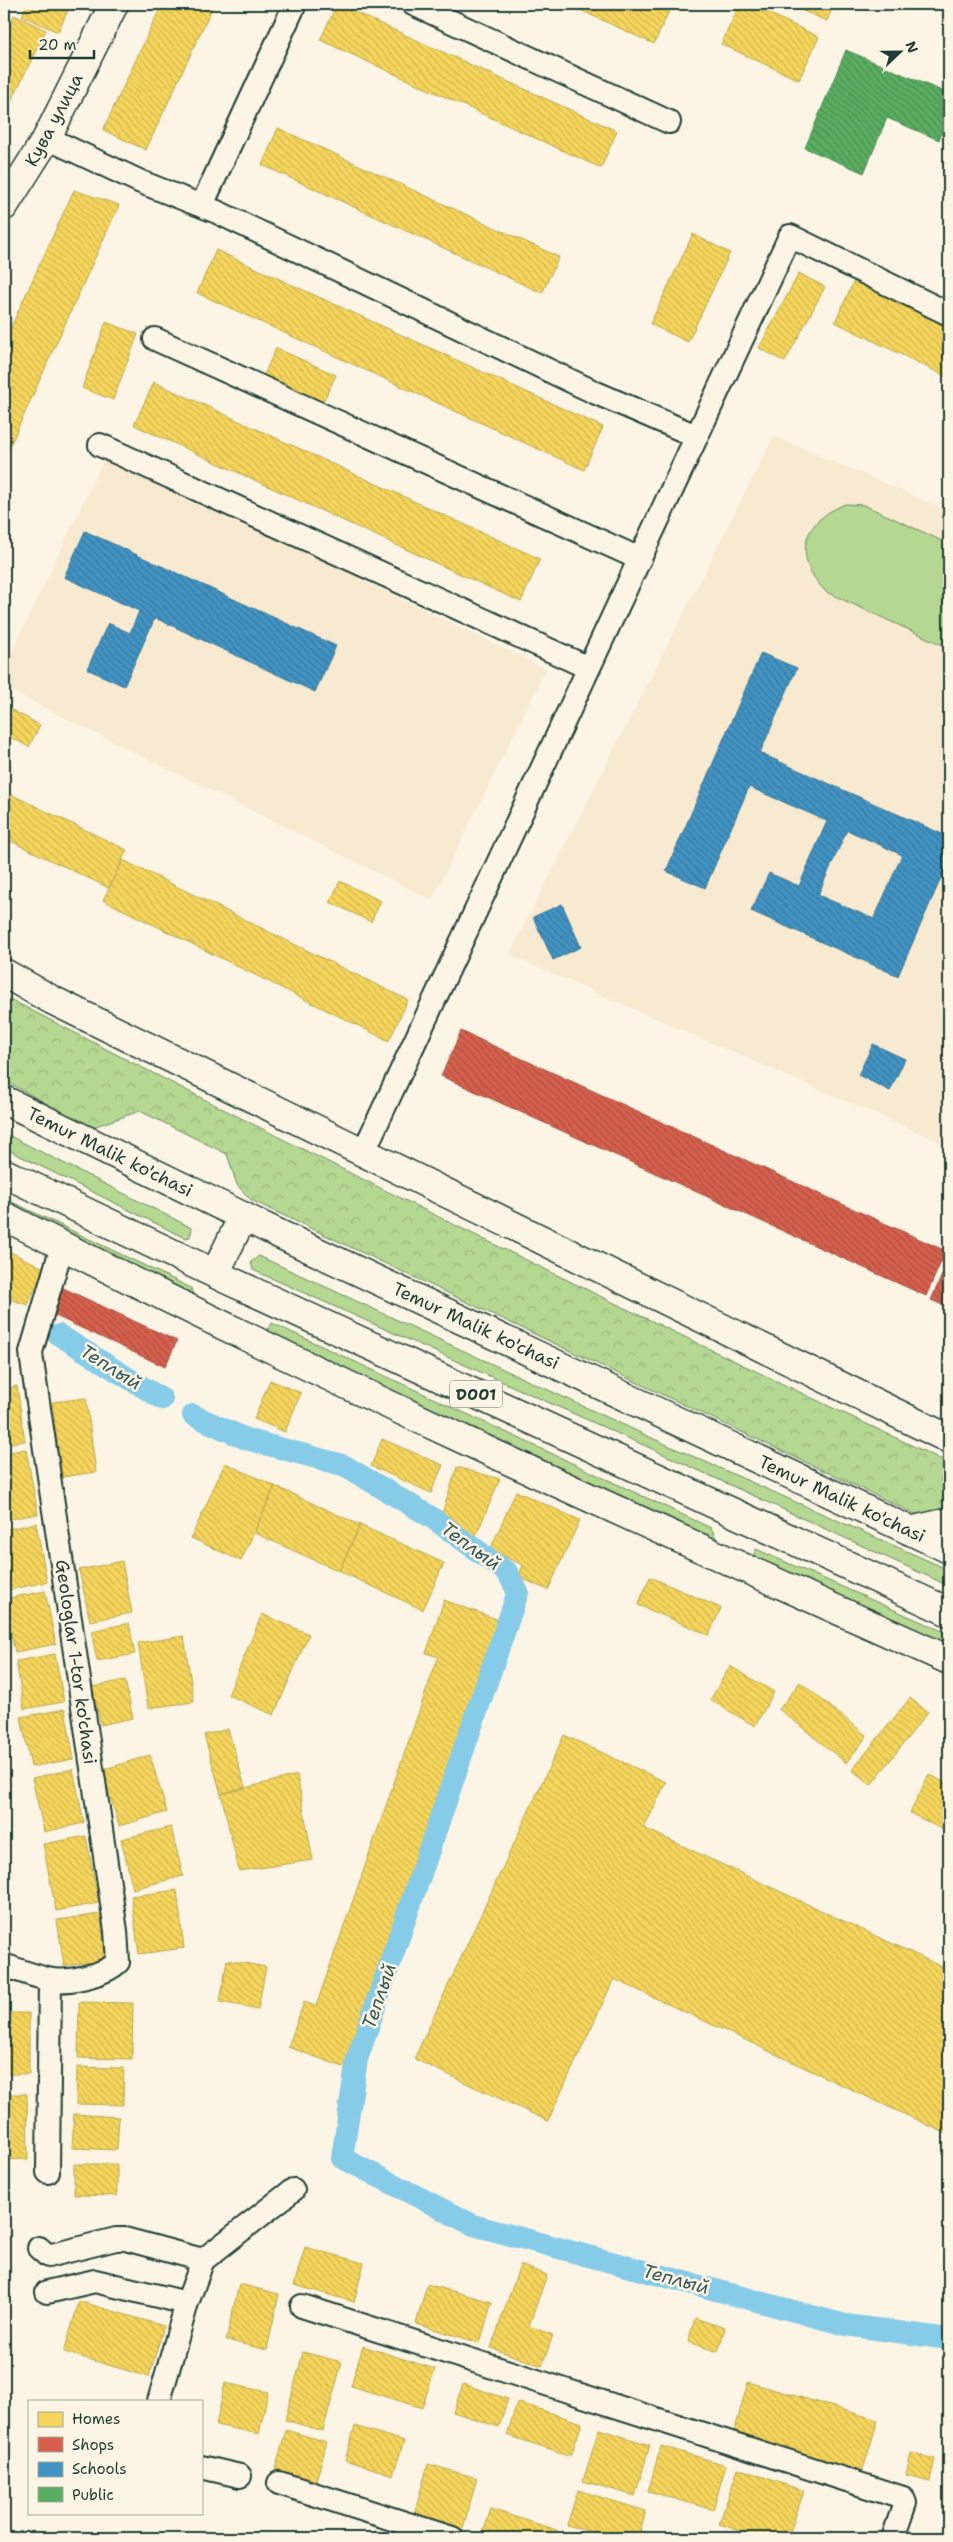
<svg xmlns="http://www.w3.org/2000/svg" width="953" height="2542" font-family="'Shantell Sans',sans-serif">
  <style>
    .built { fill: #f8ead0 }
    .green { fill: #b4d791; stroke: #6a8a62 }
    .forest { fill: url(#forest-crowns); stroke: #6a8a62 }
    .homes { fill: url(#homes-back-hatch); stroke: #b6a750 }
    .shops { fill: url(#shops-back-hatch); stroke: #9f5646 }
    .schools { fill: url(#schools-back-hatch); stroke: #387998; fill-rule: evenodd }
    .public { fill: url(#public-back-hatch); stroke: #488c54 }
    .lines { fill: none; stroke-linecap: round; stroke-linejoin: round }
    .canal { stroke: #86cbe7; stroke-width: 22 }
    .street-casing { stroke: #1f3d34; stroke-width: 26 }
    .secondary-casing { stroke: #1f3d34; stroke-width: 31 }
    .highway-casing { stroke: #1f3d34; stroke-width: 31 }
    .street { stroke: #fcf5e5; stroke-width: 22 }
    .secondary { stroke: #fcf5e5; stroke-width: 28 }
    .highway { stroke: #fcf5e5; stroke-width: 28 }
    .labels { text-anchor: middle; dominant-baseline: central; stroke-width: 5; stroke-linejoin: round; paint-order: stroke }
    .shield { fill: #fcf5e5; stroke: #617469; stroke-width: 1 }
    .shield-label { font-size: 16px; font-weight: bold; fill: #1f3d34 }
    .street-label { font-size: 18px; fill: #1f3d34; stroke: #fcf5e5 }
    .water-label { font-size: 19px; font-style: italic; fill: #345958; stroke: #fcf5e5 }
  </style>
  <defs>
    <pattern id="forest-crowns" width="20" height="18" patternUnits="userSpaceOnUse" patternTransform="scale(1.25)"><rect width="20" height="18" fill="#b4d791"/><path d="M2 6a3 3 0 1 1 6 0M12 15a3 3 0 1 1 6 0" fill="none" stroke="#9ab97e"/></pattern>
    <pattern id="homes-back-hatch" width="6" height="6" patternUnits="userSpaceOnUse" patternTransform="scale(1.25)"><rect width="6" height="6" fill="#f6d55c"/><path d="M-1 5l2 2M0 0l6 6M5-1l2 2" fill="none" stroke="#d2b851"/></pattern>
    <pattern id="shops-back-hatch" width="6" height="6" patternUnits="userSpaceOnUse" patternTransform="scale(1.25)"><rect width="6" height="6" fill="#d6604d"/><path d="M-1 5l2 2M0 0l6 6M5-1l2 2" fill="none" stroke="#ad5041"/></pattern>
    <pattern id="schools-back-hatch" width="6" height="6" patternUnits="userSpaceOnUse" patternTransform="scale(1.25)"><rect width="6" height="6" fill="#4393c3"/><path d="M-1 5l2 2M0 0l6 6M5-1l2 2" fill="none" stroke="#37799f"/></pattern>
    <pattern id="public-back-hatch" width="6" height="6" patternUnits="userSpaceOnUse" patternTransform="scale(1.25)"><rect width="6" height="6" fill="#5aae61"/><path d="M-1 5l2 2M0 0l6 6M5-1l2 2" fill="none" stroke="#4a8f51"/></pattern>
  </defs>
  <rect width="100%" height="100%" fill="#fcf5e5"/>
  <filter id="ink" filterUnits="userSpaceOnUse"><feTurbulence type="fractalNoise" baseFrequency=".02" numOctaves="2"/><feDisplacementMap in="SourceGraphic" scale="10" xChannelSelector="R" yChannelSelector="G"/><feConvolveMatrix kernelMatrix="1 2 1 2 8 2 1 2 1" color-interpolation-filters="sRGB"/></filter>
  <g filter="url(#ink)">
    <path class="built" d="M774 436 949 511V1146L509 955Z
      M106 455 546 669 432 900 4 688V668Z"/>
    <path class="green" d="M845 504 864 505 949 544V648L826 592C792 557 801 522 845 504Z
      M4 1133 188 1226 192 1229 190 1237 185 1238 4 1148Z
      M4 1198 191 1288 194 1299 4 1205Z
      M259 1256 654 1439 949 1570V1586L650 1448 253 1270 251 1262Z
      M272 1323 711 1528 719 1543 265 1334Z
      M756 1549 949 1634V1651L752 1561Z"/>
    <path class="forest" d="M4 996C315 1159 631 1313 949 1463V1508L915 1514 251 1200 237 1185 227 1154 140 1111 90 1128 4 1080Z"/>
    <path class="homes" d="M27 4H71L58 32 22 16Z
      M162 4H214L146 150 103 130Z
      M337 4 617 131 601 168 320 40Z
      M567 4H664L671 7 654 44Z
      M740 4H749L819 37 799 80 721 44Z
      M798 4H834L827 21 796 8Z
      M14 15 46 30 10 104 4 101V35Z
      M278 128 559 257 542 293 262 165Z
      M74 190 119 205 4 459V342Z
      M693 234 730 253 688 342 650 324Z
      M216 250 603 427 584 470 197 293Z
      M799 273 825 287 785 362 759 348Z
      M854 281 949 327V378L835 322Z
      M106 322 138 334 113 400 82 388Z
      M276 348 336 375 322 404 263 377Z
      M154 382 540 559 521 602 134 425Z
      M4 706 40 725 29 747 4 734Z
      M4 791 127 850 109 888 4 838Z
      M123 860 408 1000 389 1041 103 900Z
      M340 881 381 901 371 922 330 902Z
      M4 1249 44 1268 28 1305 9 1299 4 1302Z
      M270 1380 301 1393 285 1432 254 1419Z
      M17 1386 25 1441 4 1444V1389Z
      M86 1398 96 1472 62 1477 52 1402Z
      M382 1439 443 1465 431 1493 371 1466Z
      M26 1449 38 1514 4 1520V1453Z
      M225 1463 275 1486 241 1561 191 1538Z
      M457 1467 500 1479 475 1538 441 1516Z
      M275 1486 360 1525 339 1571 254 1533Z
      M516 1491 580 1520 548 1590 518 1577 523 1565 490 1550Z
      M36 1523 47 1582 7 1590 4 1575V1530Z
      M360 1525 444 1563 423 1610 339 1571Z
      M122 1561 132 1613 90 1621 79 1570Z
      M650 1577 721 1608 709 1635 638 1605Z
      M45 1591 56 1644 15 1652 4 1599Z
      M444 1600 502 1621 346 2068 288 2047 304 2002 316 2006 438 1657 426 1653Z
      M262 1614 309 1634 274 1715 228 1695Z
      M129 1623 135 1654 97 1661 91 1631Z
      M184 1636 194 1702 148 1708 138 1643Z
      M55 1654 64 1702 24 1709 16 1661Z
      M730 1666 774 1692 755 1726 710 1700Z
      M125 1680 133 1718 101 1725 92 1687Z
      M800 1682 867 1736 846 1763 779 1709Z
      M910 1698 928 1712 871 1785 852 1770Z
      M65 1709 74 1759 31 1767 21 1717Z
      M228 1729 245 1787 221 1794 204 1735Z
      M564 1735 666 1782 644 1828 949 1970V2135L614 1979 548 2121 414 2059Z
      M150 1755 167 1812 119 1826 102 1770Z
      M73 1769 84 1823 44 1832 32 1778Z
      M929 1774 949 1785V1833L910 1813Z
      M297 1775 313 1860 239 1871 221 1794Z
      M171 1827 183 1876 133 1889 121 1839Z
      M86 1836 99 1903 56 1911 43 1844Z
      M177 1890 184 1948 139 1954 131 1896Z
      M100 1914 106 1960 64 1966 57 1920Z
      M227 1960 266 1967 258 2009 220 2002Z
      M79 2002 133 2003 132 2059 78 2058Z
      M4 2013H29V2074H4Z
      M77 2067 124 2068 123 2105 76 2104Z
      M4 2094H27L28 2159 4 2160Z
      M74 2114 119 2117 117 2150 72 2148Z
      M74 2164H117V2196L74 2195Z
      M4 2231H8L6 2274H4Z
      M305 2247 364 2263 354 2302 294 2285Z
      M520 2265 547 2275 529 2326 553 2335 542 2366 491 2348Z
      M239 2284 279 2294 267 2350 226 2340Z
      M427 2284 492 2302 480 2343 416 2324Z
      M79 2301 164 2326 149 2377 64 2352Z
      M695 2318 725 2328 718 2352 688 2342Z
      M363 2346 435 2369 422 2408 351 2386Z
      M303 2352 342 2362 323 2431 285 2420Z
      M748 2382 878 2420 862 2473 733 2436Z
      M225 2383 268 2392 259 2434 216 2425Z
      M463 2384 508 2399 499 2427 453 2412Z
      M517 2402 582 2423 571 2456 507 2435Z
      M355 2426 404 2441 393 2475 345 2460Z
      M599 2429 650 2445 635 2496 583 2481Z
      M286 2430 327 2442 316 2481 275 2469Z
      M661 2446 726 2465 713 2510 648 2491Z
      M911 2453 935 2459 930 2481 906 2475Z
      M428 2464 477 2478 463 2529 414 2515Z
      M738 2468 804 2491 788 2538H761L719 2524Z
      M578 2490 646 2511 638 2538H610L567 2525Z
      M491 2509 557 2530 554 2538H481Z
      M647 2533 663 2538H646Z"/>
    <path class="shops" d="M461 1031 946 1251 926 1296 441 1076Z
      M949 1259V1308L931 1300Z
      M61 1287 177 1341 165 1367 49 1313Z"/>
    <path class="schools" d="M85 531 336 646 315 692 155 618 124 686 87 669 108 623 130 633 139 611 64 577Z
      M761 653 797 668 760 753 949 837V880L942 876 898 976 751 911 769 873 799 886 827 821 749 787 705 888 666 871ZM847 830 902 855 874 919 818 895Z
      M562 904 581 947 553 960 533 917Z
      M873 1044 905 1059 890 1091 858 1075Z"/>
    <path class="public" d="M846 50 949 94V115L939 140 887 118 864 173 805 148Z"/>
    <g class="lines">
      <path class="canal" d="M59 1335 162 1399
        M193 1415 246 1439 343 1465 431 1517 507 1572 518 1592 357 2059 342 2158 473 2225 846 2325 949 2339"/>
      <g class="street-casing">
        <path id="street" d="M413 4 669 122
          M47 138 141 182 217 212 594 392 696 436
          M202 205 295 4
          M155 339 640 559
          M100 445 589 668
          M363 1153 790 236 949 314
          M4 1965C18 1970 33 1976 48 1979 66 1984 105 1975 118 1962L116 1931 32 1361 31 1352 62 1246
          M48 2172 50 1980
          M39 2248 48 2256 116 2239H125L203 2260 187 2303 159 2401
          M203 2260 293 2190
          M47 2292 95 2281 187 2303
          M302 2306 903 2498 905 2503 893 2538
          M201 2467 240 2476
          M279 2483 452 2538"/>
      </g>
      <g class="secondary-casing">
        <path id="secondary" d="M4 206 47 138 114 4
          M4 973 52 1000 949 1439
          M4 1216C314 1375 632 1518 949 1660"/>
      </g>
      <g class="highway-casing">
        <path id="highway" d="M4 1100 277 1233 949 1549
          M4 1173 228 1280 949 1612
          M215 1274 243 1216
          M910 1531 949 1522"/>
      </g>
      <use href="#street" class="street"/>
      <use href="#secondary" class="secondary"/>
      <use href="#highway" class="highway"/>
    </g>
  </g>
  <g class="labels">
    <rect class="shield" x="450" y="1380.5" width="52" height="27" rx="4"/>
    <g class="shield-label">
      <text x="476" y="1394">D001</text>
    </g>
    <g class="street-label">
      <text transform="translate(54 120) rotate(-62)">Кува улица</text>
      <text transform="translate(110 1152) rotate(26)">Temur Malik ko'chasi</text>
      <text transform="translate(476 1326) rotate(25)">Temur Malik ko'chasi</text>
      <text transform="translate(842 1499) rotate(25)">Temur Malik ko'chasi</text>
      <text transform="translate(76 1662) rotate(82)">Geologlar 1-tor ko'chasi</text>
    </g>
    <g class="water-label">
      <text transform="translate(111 1367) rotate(32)">Теплый</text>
      <text transform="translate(471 1546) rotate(36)">Теплый</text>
      <text transform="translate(379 1996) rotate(-71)">Теплый</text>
      <text transform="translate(676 2279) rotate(15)">Теплый</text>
    </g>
  </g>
  <rect width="953" height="2542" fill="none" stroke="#fcf5e5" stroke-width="20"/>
  <rect x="10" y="10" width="933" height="2522" fill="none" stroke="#1f3d34" stroke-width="2" filter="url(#ink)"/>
  <rect x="28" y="2400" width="175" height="115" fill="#fcf5e5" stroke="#a4ab9e"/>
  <rect x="38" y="2412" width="25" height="15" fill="#f6d55c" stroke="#a4ab9e"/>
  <text x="72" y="2424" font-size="15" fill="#1f3d34">Homes</text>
  <rect x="38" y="2437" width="25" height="15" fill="#d6604d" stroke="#a4ab9e"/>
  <text x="72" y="2450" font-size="15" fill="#1f3d34">Shops</text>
  <rect x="38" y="2462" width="25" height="15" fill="#4393c3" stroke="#a4ab9e"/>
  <text x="72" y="2474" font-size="15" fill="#1f3d34">Schools</text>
  <rect x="38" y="2487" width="25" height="15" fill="#5aae61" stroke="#a4ab9e"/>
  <text x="72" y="2500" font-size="15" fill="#1f3d34">Public</text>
  <g transform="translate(900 52) rotate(68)" stroke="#fcf5e5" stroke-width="4" paint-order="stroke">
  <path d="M0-4L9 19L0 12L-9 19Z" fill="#1f3d34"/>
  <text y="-8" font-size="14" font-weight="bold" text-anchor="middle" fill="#1f3d34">N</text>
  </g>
  <path d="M30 50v8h64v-8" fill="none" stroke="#1f3d34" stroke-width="2.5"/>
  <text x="38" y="50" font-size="15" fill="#1f3d34" stroke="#fcf5e5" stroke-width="4" paint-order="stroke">20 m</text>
</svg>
